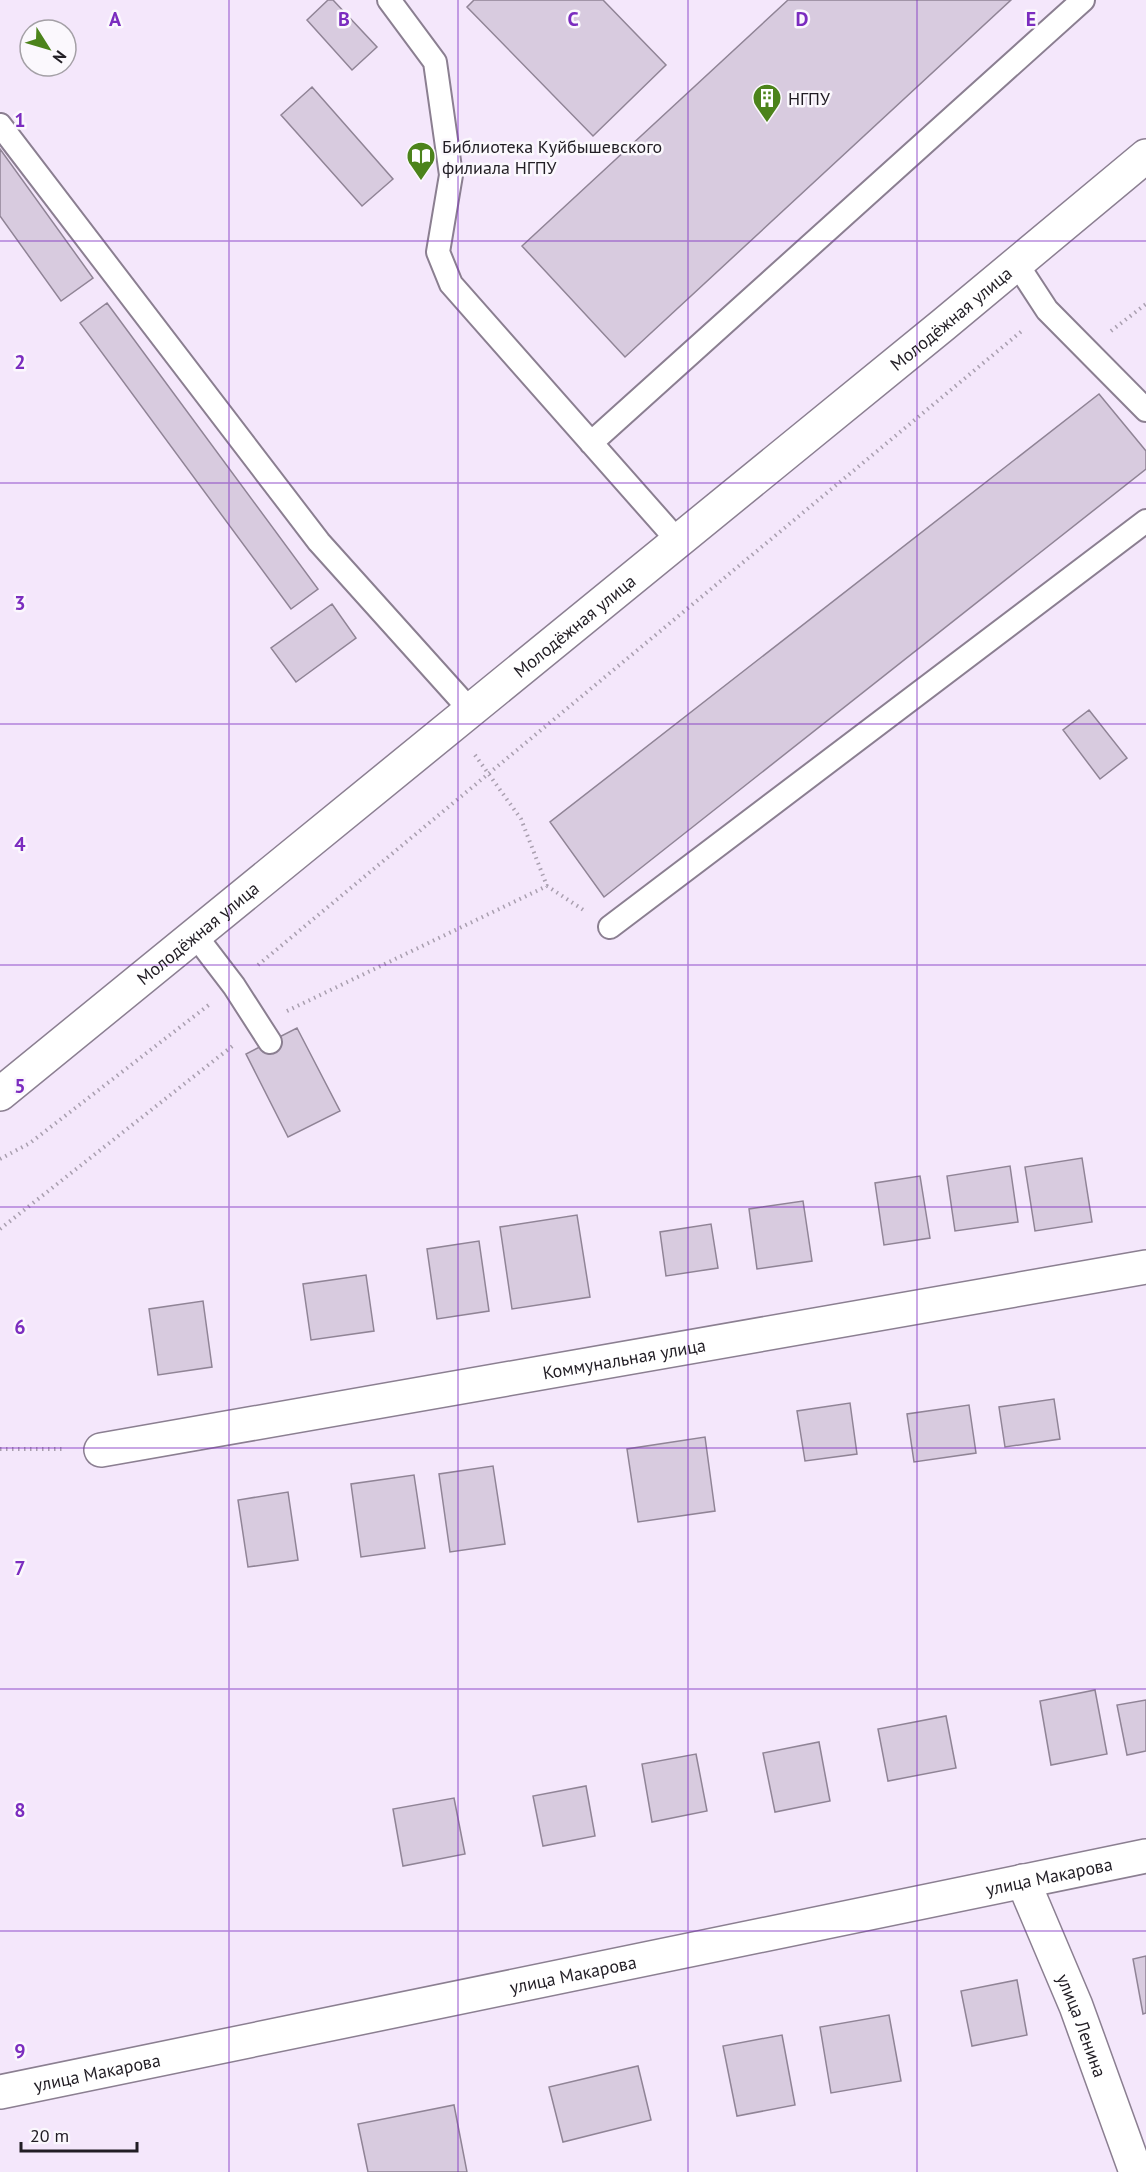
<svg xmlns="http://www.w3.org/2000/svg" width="1146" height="2172" font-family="'PT Sans',sans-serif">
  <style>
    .building { fill: #d8cbdf; stroke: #908496; stroke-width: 1.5 }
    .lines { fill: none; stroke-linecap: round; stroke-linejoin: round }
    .lane-casing { stroke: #8b7f91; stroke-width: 26 }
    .street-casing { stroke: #8b7f91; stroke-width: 36 }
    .secondary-casing { stroke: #8b7f91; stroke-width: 36 }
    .path { stroke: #a99faf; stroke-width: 4; stroke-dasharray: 1.5 4.5; stroke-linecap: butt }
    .lane { stroke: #fff; stroke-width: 22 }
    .street { stroke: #fff; stroke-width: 33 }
    .secondary { stroke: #fff; stroke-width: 33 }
    .grid { fill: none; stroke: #7b2cbf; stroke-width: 1.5; stroke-opacity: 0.55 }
    .labels { text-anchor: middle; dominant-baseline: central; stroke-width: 5; stroke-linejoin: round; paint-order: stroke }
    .poi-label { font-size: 18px; fill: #211d24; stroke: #fbf8fd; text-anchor: start }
    .street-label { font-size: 18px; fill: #211d24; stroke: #fbf8fd }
    .grid-label { font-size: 20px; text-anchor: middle; font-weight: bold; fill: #7b2cbf; stroke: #fbf8fd; stroke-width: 5; stroke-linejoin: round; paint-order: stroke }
  </style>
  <rect width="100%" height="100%" fill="#f4e7fb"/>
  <path class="building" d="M328 0H333L377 47 352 70 307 20Z
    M474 0H603L666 65 593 136 467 7Z
    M788 0H1011L625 357 522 246Z
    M312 87 393 179 362 206 281 115Z
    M0 149 93 278 61 301 0 216Z
    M107 303 318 589 291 609 80 323Z
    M1099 394 1146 451V469L604 897 550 822Z
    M332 604 356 638 296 682 271 648Z
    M1089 710 1127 758 1100 779 1063 730Z
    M297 1028 340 1111 288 1137 246 1054Z
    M1082 1158 1092 1222 1035 1231 1025 1167Z
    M1010 1166 1018 1222 955 1231 947 1176Z
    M920 1176 930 1238 884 1245 875 1183Z
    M803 1201 812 1261 757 1269 749 1209Z
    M577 1215 590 1297 512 1309 500 1227Z
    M711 1224 718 1268 666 1276 660 1232Z
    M479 1241 489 1311 437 1319 427 1249Z
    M366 1275 374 1331 311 1340 303 1284Z
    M203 1301 212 1367 158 1375 149 1309Z
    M1054 1399 1060 1439 1005 1447 999 1407Z
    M850 1403 857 1454 805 1461 797 1411Z
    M969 1405 976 1453 914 1462 907 1414Z
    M705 1437 715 1511 638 1522 627 1449Z
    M493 1466 505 1544 450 1552 439 1474Z
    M414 1475 425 1548 361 1557 351 1484Z
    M288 1492 298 1560 248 1567 238 1500Z
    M1095 1690 1107 1754 1051 1765 1040 1701Z
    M1146 1700V1751L1127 1755 1117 1705Z
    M946 1716 956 1768 888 1781 878 1729Z
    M819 1742 830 1801 775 1812 763 1753Z
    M696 1754 707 1811 652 1822 642 1764Z
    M586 1786 595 1836 543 1846 533 1796Z
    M454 1798 465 1854 403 1866 393 1809Z
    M1146 1956V2013L1143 2014 1133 1959Z
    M1017 1980 1027 2035 972 2046 961 1991Z
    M889 2015 901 2081 831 2093 820 2027Z
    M782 2035 795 2105 737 2116 723 2046Z
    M638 2066 651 2120 563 2142 549 2087Z
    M454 2105 467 2172H368L358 2124Z"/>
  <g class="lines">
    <g class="lane-casing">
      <path id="lane" d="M389 0 435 62 451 175 438 252 451 284 678 541
        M0 125 319 542 471 711
        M1017 264 1047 310 1146 410
        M591 443 1083 0
        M610 927 1146 521
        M195 935 234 986 270 1042"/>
    </g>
    <g class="street-casing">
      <g id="street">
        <path id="s1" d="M101 1450 1146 1267"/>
      </g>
    </g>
    <g class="secondary-casing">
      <g id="secondary">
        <path id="s2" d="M0 1094 943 325 1146 156"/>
        <path id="s3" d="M1023 1881 1076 2006 1136 2172"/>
        <path id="s4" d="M0 2092 1146 1856"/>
      </g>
    </g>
    <path class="path" d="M1111 331 1146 304
      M475 755 521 819 547 886
      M258 965 1023 330
      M287 1011 547 886 585 911
      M0 1159 30 1143 210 1004
      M0 1229 235 1044
      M0 1449H65"/>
    <use href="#lane" class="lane"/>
    <use href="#street" class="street"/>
    <use href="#secondary" class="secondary"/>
  </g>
  <path class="grid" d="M229 0V2172M458 0V2172M688 0V2172M917 0V2172M0 241H1146M0 483H1146M0 724H1146M0 965H1146M0 1207H1146M0 1448H1146M0 1689H1146M0 1931H1146"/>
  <defs>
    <g id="building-pin" transform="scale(1.5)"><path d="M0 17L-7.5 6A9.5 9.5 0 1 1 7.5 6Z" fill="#4c831b" stroke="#fbf8fd"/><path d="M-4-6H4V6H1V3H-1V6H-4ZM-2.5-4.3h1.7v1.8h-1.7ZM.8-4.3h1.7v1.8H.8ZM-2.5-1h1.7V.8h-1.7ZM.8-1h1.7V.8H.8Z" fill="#fff"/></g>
    <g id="library-pin" transform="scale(1.5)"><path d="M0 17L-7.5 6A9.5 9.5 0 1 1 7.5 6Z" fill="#4c831b" stroke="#fbf8fd"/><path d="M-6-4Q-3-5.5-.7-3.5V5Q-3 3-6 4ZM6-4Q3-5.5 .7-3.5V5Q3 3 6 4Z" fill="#fff"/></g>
  </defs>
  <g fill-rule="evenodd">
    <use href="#building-pin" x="767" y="98"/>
    <use href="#library-pin" x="421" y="156"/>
  </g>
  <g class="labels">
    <g class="poi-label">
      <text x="788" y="98">НГПУ</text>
      <text x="442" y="146">Библиотека Куйбышевского<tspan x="442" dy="21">филиала НГПУ</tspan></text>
    </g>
    <g class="street-label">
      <text stroke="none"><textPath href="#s2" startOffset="1227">Молодёжная улица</textPath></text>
      <text stroke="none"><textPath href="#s2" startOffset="741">Молодёжная улица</textPath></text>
      <text stroke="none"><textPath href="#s2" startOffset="255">Молодёжная улица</textPath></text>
      <text stroke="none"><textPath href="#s1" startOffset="531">Коммунальная улица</textPath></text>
      <text stroke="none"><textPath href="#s4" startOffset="1071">улица Макарова</textPath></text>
      <text stroke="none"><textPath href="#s4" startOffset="585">улица Макарова</textPath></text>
      <text stroke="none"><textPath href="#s3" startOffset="156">улица Ленина</textPath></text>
      <text stroke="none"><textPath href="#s4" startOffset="99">улица Макарова</textPath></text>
    </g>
  </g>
  <g class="grid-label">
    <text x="115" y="26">A</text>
    <text x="344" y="26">B</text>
    <text x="573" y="26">C</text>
    <text x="802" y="26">D</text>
    <text x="1031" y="26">E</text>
    <text x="20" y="127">1</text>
    <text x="20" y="369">2</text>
    <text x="20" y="610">3</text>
    <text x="20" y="851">4</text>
    <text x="20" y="1093">5</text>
    <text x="20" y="1334">6</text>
    <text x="20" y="1575">7</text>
    <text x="20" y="1817">8</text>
    <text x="20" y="2058">9</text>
  </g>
  <g transform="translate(48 48) rotate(127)"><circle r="28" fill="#fbf8fd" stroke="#a4a0a6" stroke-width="1.5"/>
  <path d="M0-4.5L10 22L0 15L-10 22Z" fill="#4c831b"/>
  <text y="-9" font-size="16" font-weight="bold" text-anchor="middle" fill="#211d24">N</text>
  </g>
  <path d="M21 2142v9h116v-9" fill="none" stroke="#211d24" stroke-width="3"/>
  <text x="30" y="2142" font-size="18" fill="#211d24" stroke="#fbf8fd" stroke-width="4.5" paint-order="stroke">20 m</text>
</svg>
